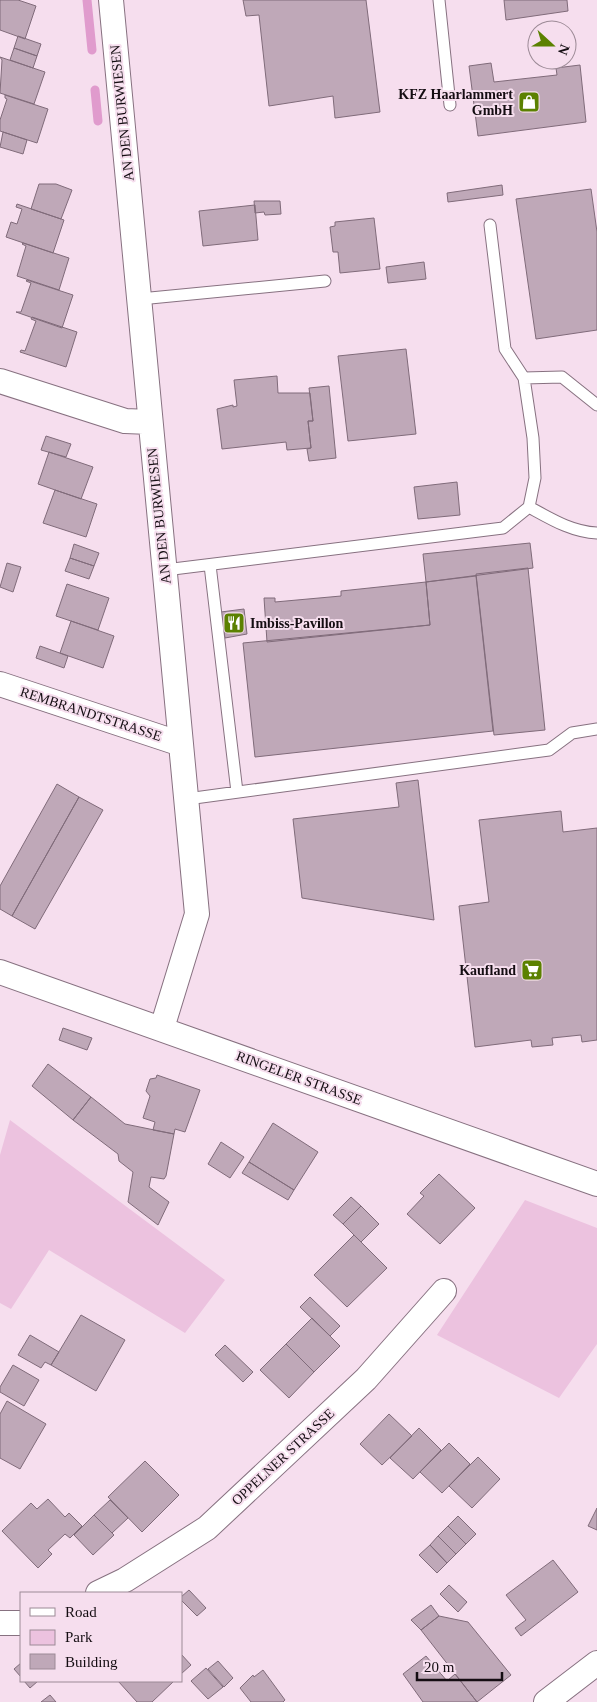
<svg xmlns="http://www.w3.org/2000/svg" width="597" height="1702" font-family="'Times New Roman',serif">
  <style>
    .green { fill: #ecc2df }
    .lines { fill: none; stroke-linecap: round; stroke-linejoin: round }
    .stream { stroke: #e09bcd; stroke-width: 9 }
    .building { fill: #bfa8b8; stroke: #806b7a }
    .service-casing { stroke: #877180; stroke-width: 13 }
    .minor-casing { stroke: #877180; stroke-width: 26 }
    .service { stroke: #fff; stroke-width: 11 }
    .minor { stroke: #fff; stroke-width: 24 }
    .labels { text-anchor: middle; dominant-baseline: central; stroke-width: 4; stroke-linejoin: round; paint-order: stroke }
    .poi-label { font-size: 14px; font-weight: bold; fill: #140d12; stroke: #f6deee; text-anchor: end }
    .street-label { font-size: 14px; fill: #140d12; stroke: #f6deee }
  </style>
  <rect width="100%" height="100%" fill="#f6deee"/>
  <path class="green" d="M10 1120 225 1280 185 1333 49 1250 11 1309 0 1303V1155Z
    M525 1200 597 1228V1344L559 1398 437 1335Z"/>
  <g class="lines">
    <path class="stream" d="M87 0 92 50
      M95 90 98 121"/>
  </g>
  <path class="building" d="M0 0H18L36 6 25 39 0 30Z
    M243 0H366L380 112 335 118 333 96 269 106 259 15 246 16Z
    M504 0H567L568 11 506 20Z
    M18 36 41 44 37 56 14 48Z
    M14 48 37 56 33 68 10 60Z
    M0 57 45 72 34 104 0 93 2 60Z
    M491 63 494 82 557 75 556 68 580 65 586 122 478 136 469 66Z
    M5 95 48 109 37 143 0 131V120L7 99 5 98Z
    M3 132 27 140 23 154 0 147Z
    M39 184H56L72 190 61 219 31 209Z
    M502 185 503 195 448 202 447 193Z
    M591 189 597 232V330L536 339 516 199Z
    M254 201H280L281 214 265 215 264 212 255 213Z
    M17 204 64 220 53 253 6 237 11 222 17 224 22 209 16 207Z
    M255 205 258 240 203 246 199 211Z
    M374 218 380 269 340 273 338 252H333L330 227 335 226V222Z
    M23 243 69 258 59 290 17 276 26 246 22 244Z
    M424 262 426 279 388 283 386 267Z
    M27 280 73 295 62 328 16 312H21L31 283 26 281Z
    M32 317 77 332 66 367 20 352 21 350 25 351 36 321 31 319Z
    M406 349 416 434 348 441 338 356Z
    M277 376 278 393H310L313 421H308L311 448 287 450 286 442 222 449 217 409 233 405V407L237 406 234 380Z
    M329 386 336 458 309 461 307 449 311 448 308 421H313L309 388Z
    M46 436 71 444 66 457 41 450Z
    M49 452 93 467 81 499 38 484Z
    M457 482 460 515 418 519 414 487Z
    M55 490 97 504 86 537 43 523Z
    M530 543 533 568 426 582 423 554Z
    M74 544 99 553 94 566 70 558Z
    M70 558 94 566 89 579 65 571Z
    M7 563 21 567 13 592 0 587Z
    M528 568 545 730 494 735 476 574Z
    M476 576 493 731 255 757 243 643 430 625 426 582Z
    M426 582 430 625 267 642 264 598H275V602L341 596V591Z
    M67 584 109 598 98 630 56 616Z
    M244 609 247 634 225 638 221 612Z
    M71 621 114 636 103 668 60 653Z
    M40 646 68 656 64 668 36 658Z
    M418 780 434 920 302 898 293 819 399 807 396 783Z
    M57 784 79 797 12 916 0 909V886Z
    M79 797 103 810 35 929 12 916Z
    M561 811 563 832 597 828V1040L582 1042 581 1035 552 1038 553 1045 532 1047 531 1040 475 1047 459 906 489 902 479 820Z
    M63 1028 92 1038 87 1050 59 1040Z
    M48 1064 91 1097 73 1120 32 1086Z
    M157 1075 200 1090 185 1132 175 1129 174 1134 153 1130 155 1122 143 1118 150 1096 146 1091 150 1079 156 1078Z
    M91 1097 125 1124 174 1134 166 1176 164 1179 151 1177 149 1187 169 1202 158 1225 128 1202 133 1172 119 1161 118 1154 73 1120Z
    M273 1123 318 1152 294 1190 249 1162Z
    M221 1142 244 1157 230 1178 208 1164Z
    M249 1162 294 1190 288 1200 242 1173Z
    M439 1174 475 1208 440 1244 407 1214 424 1196 420 1193Z
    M351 1197 361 1206 343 1224 333 1215Z
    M361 1206 379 1224 361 1242 343 1224Z
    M354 1235 387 1268 347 1307 314 1275Z
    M310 1297 340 1326 330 1336 300 1307Z
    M81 1315 125 1340 96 1391 51 1365Z
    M312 1318 340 1346 314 1372 286 1344Z
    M30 1335 59 1352 51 1365 45 1362 41 1368 18 1355Z
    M286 1344 314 1372 289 1398 260 1370Z
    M225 1345 253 1372 243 1382 215 1355Z
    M13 1365 39 1380 24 1406 0 1392V1387Z
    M7 1401 46 1424 20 1469 0 1458V1414Z
    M389 1414 412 1436 382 1465 360 1444Z
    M419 1428 441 1450 413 1479 390 1458Z
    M449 1443 470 1464 442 1493 420 1472Z
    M478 1457 500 1479 472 1508 449 1486Z
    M145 1461 179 1495 142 1532 108 1497Z
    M48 1499 65 1517 69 1513 82 1526 70 1538 65 1534 48 1550 52 1554 38 1568 2 1531 31 1503 37 1509Z
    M110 1500 128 1518 112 1533 94 1515Z
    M597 1508V1530L588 1526Z
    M94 1515 114 1535 93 1555 74 1535Z
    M458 1516 476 1534 466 1544 448 1526Z
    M448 1526 466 1544 456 1554 438 1536Z
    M438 1536 456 1554 447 1563 430 1545Z
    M430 1545 447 1563 437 1573 419 1555Z
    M553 1560 578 1592 521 1636 515 1628 526 1620 506 1595Z
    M449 1585 467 1602 458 1612 440 1594Z
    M189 1590 206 1608 197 1616 181 1600V1597Z
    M431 1605 439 1616 421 1630 411 1620Z
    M439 1616 468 1622 511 1675 477 1702 421 1630Z
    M181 1654 191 1665 181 1674Z
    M426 1656 447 1681 455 1674 477 1702H423L403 1674Z
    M218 1661 233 1678 224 1687 208 1669Z
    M21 1663V1677L14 1669Z
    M206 1668 223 1687 208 1699 191 1681Z
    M263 1670 285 1700 283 1702H251L240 1688 253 1675 254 1677Z
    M24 1681H38L30 1688Z
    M118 1681H174L152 1702H137Z
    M50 1695 56 1702H41Z"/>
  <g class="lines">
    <g class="service-casing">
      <path id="service" d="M439 0 450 105
        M140 299 325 281
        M524 378 562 377 597 405
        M529 507C551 519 572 532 597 533
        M210 565 237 792
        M165 570 503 528 529 507 535 478 533 438 524 378 505 349 490 225
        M187 799 549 750 572 733 597 729"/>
    </g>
    <g class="minor-casing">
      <path id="minor" d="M111 0 197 914 162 1028
        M0 381 125 421 150 422
        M0 684 181 744
        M0 972 597 1184
        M98 1593 125 1580 207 1528 366 1379 444 1291
        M0 1623H21
        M546 1702 597 1663"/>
    </g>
    <use href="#service" class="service"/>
    <use href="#minor" class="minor"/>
  </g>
  <defs>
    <g id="shop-square" transform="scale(1.125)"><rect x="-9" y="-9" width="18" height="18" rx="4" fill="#5b8100" stroke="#f6deee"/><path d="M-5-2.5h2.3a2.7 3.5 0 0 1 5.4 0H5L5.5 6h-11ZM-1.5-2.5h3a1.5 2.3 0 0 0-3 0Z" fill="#fff"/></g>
    <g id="restaurant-square" transform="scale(1.125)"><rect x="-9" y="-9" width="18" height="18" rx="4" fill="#5b8100" stroke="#f6deee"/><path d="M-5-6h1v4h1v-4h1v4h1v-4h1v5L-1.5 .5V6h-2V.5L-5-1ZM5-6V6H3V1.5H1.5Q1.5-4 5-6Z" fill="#fff"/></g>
    <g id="supermarket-square" transform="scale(1.125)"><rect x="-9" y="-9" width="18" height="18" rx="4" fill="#5b8100" stroke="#f6deee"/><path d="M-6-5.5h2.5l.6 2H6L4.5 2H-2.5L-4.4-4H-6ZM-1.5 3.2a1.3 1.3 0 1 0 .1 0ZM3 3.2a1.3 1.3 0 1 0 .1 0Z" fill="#fff"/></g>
  </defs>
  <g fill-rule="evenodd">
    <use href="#shop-square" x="529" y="102"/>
    <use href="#restaurant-square" x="234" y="623"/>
    <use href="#supermarket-square" x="532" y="970"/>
  </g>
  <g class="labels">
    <g class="poi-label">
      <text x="513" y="94">KFZ Haarlammert<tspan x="513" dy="16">GmbH</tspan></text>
      <text x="250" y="623" text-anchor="start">Imbiss-Pavillon</text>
      <text x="516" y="970">Kaufland</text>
    </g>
    <g class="street-label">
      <text transform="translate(122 113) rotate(-96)">AN DEN BURWIESEN</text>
      <text transform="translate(159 516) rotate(-96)">AN DEN BURWIESEN</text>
      <text transform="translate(91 714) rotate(18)">REMBRANDTSTRASSE</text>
      <text transform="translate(299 1078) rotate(20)">RINGELER STRASSE</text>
      <text transform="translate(283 1457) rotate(-43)">OPPELNER STRASSE</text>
    </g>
  </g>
  <rect x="20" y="1592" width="162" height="90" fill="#f6deee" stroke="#9c8a96"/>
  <rect x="30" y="1608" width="25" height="8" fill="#ffffff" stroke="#9c8a96"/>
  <text x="65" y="1617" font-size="15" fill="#140d12">Road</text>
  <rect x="30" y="1630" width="25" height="15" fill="#ecc2df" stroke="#9c8a96"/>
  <text x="65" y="1642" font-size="15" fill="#140d12">Park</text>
  <rect x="30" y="1654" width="25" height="15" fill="#bfa8b8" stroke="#9c8a96"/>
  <text x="65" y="1667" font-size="15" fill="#140d12">Building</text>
  <g transform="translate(552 45) rotate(111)"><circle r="24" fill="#f6deee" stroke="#9c8a96"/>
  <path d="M0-4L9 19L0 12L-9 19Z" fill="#5b8100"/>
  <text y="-8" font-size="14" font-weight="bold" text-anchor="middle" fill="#140d12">N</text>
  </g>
  <path d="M417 1672v8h85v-8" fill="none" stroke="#140d12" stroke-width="2.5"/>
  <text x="424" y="1672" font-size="15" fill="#140d12" stroke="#f6deee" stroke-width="4" paint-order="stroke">20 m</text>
</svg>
